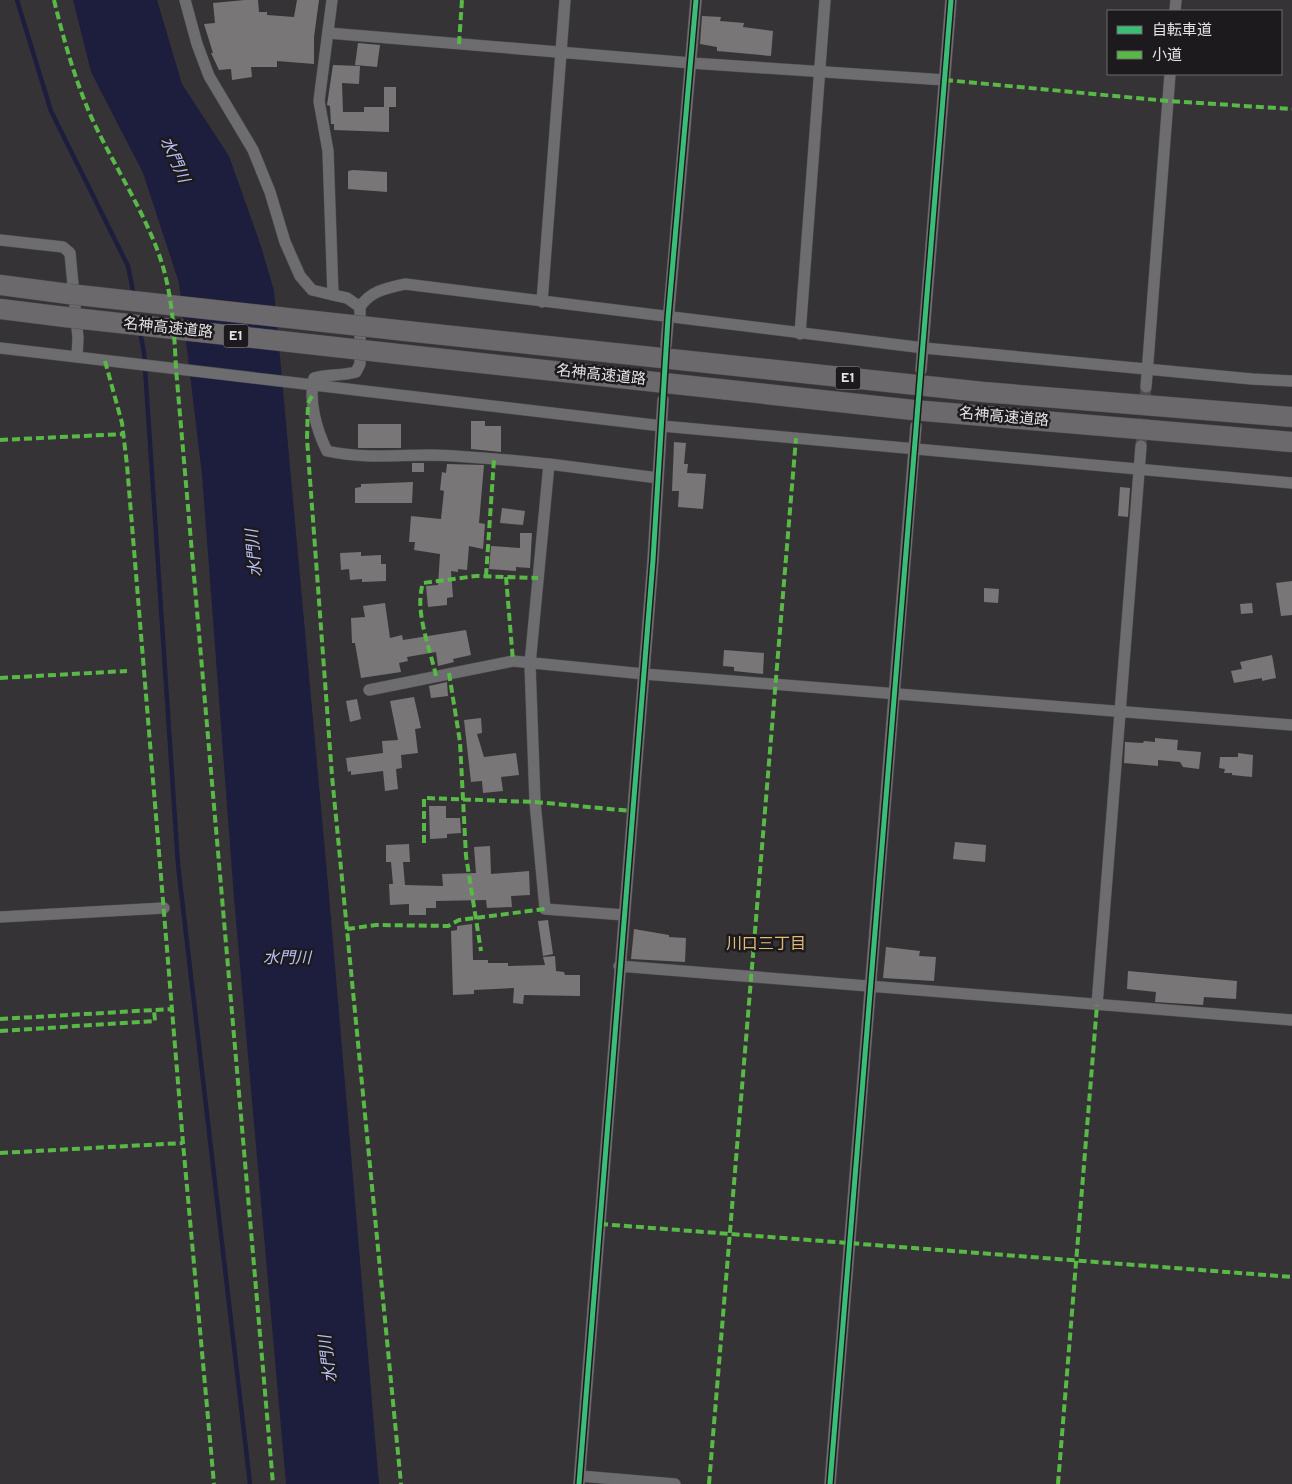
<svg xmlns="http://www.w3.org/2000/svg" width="1292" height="1484" font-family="Overpass,'Noto Sans JP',sans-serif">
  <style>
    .water { fill: #1d1e3e }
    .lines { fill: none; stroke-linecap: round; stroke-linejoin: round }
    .stream { stroke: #1d1e3e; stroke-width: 4.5 }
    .building { fill: #797678 }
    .street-tunnel { stroke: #504d50; stroke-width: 11; stroke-dasharray: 11 5.5; stroke-linecap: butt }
    .street-casing { stroke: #515051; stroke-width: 12 }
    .highway-casing { stroke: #515051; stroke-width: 21 }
    .street { stroke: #6d6c6e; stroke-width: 11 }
    .highway { stroke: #6c696c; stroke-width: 20 }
    .highway-bridge-casing { stroke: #515051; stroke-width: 21; stroke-linecap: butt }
    .highway-bridge { stroke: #6c696c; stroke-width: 20 }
    .quiet { stroke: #58b947; stroke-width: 4; stroke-dasharray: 8 4; stroke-linecap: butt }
    .cycleway-casing { stroke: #1d1a1d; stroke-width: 8 }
    .cycleway { stroke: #3abd76; stroke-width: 5 }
    .labels { text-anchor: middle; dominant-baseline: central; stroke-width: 5; stroke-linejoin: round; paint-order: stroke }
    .shield { fill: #1d1a1d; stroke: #a9a6aa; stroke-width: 1 }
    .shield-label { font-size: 14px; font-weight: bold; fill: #e5e2e6 }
    .street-label { font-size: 15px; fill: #e5e2e6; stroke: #1d1a1d }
    .water-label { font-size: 16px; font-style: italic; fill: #b8c0f6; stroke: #1d1a1d }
    .neighbourhood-label { font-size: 16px; fill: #e1bb74; stroke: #1d1a1d }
  </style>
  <rect width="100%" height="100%" fill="#363336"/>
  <path class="water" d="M73 0H157L182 84 229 156 261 246 274 291 329 895 379 1484H286L234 898 202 475 179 283 143 173 91 72Z"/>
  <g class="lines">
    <path class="stream" d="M17 0 51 111 128 266 134 296
      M140 331 144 353 178 865 250 1484"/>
  </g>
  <path class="building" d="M245 0H258L259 12H267V15L294 17 297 0H319L314 37V64L277 61V67H251L252 77 232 80 231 69 219 70 211 53H213L204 24 215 23 213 3Z
    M702 16 721 17 720 21 744 23 743 27 773 31 771 56 717 51V47L700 44Z
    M358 43 380 45 377 67 355 65Z
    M333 65 360 66 359 84 342 83 343 112H364V107H389V132L334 130V124H331L330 106 327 105Z
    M384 87H396V107H384Z
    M353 170 387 172V192L348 189V171Z
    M471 421H485V426H501V452L471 449Z
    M358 424H401V448H358Z
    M674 442 686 443 684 464H688L687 473 706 474 703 509 678 507 679 491H672Z
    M412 463H424V472H412Z
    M447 464 484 465 479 523 485 524 483 549 469 546 467 570 458 569V572L451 571 453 597 447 598V605L428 607 426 586 438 585 440 554 414 550 415 542H409L411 516 441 519 444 491 440 490 442 472 446 473Z
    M413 482 412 503H355V488L361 487V484Z
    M1120 487 1130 488 1128 517 1118 516Z
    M502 508 525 511 523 525 500 523Z
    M520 533H532L530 568 516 567V571L489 569 491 546 520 548Z
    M361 552V556L381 555V564H386V581L362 582V579L350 580 349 569 341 570 340 553Z
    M1292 581V615L1281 616 1276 583Z
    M984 588 999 589 998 603 984 602Z
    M385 603 390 638 402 635 403 640 466 630 471 655 453 659 454 662 438 666 436 652 407 657 408 661 399 663 401 672 361 678 355 643H352L351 618 365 617 363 606Z
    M1252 603 1253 613 1241 614 1240 604Z
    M724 650 764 653 763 674 734 671V667L723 666Z
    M1272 655 1276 678 1262 681V678L1234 683 1231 671 1242 669 1240 662Z
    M447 682 448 696 431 698 429 686Z
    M414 697 421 728 415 729 418 753 401 755 402 768 396 769 398 789 385 791 383 771 351 775V771L348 772 346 758 383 753 382 741 398 740 390 701Z
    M357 699 361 719 350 722 346 701Z
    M481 718 482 733 477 734 484 757 516 753 519 775 501 777 503 791 483 793 482 781 471 782 464 720Z
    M1155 738 1178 740 1177 750 1201 752 1199 769 1183 767 1180 762 1158 760V766L1124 763 1125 742 1143 743 1144 741 1155 742Z
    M1238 753 1253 755 1252 777 1232 775V773H1224L1225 769 1219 768 1220 757H1238Z
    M429 806H446V818H460L461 833 447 834V838L430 839Z
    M955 842 986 845 985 862 953 859Z
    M409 844 410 862H403L405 885 443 886 442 874 476 873 474 847 490 846 491 874 529 871 530 895 511 896 512 907 487 908 486 900 436 901V908H426V915H409V904L390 905 389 884H393L391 862H386V845Z
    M548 920 553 954 543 956 538 921Z
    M472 924 473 960H488V963H508V966L545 965 543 957 555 956 556 971 564 972 565 975H580V996L524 995 523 1004 513 1003 514 988 474 990V994L453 995 451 931 457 930V926Z
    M634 929 669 935V937L686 938 685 962 631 959Z
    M886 947 920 951 919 956 936 957 934 981 883 978Z
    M1128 971 1237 981 1236 999 1204 997 1203 1005 1155 1002 1156 992 1127 989Z"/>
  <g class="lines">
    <path class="street-tunnel" d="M1141 446 1146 387"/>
    <g class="street-casing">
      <path id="street" d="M185 0 197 44 209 76 253 150 270 192 285 242 300 276 312 290 333 295
        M332 0 319 101 328 151 333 295 347 298 360 307
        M1175 11 1176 0
        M328 33 691 63 945 80
        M0 240 63 247 70 253 78 338 77 357
        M542 302 565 0
        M800 334 825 0
        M666 345 696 0
        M0 348 662 426 1292 483
        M921 370 951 0
        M1146 387 1170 74
        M549 464C509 460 470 456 430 455 395 455 362 459 327 451 317 431 308 401 314 378 328 374 342 376 356 372L360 364V307C370 291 387 288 405 284L924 348 1252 379 1292 381
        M369 690 513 661 644 674 1292 725
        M624 915 545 909 535 802 530 664 549 464 658 478
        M0 917 164 908
        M619 966 1292 1020
        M1097 1005 1141 446
        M580 1476 675 1484
        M579 1484 653 560 663 400
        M830 1484 916 426"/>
    </g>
    <g class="highway-casing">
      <path id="highway" d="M0 285 69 294
        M0 309 65 317
        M406 331 983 392 1292 417
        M407 355 913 410 1292 442"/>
    </g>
    <use href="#street" class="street"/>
    <use href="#highway" class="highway"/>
    <g class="highway-bridge-casing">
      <path id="highway-bridge" d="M69 294 406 331
        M65 317 407 355"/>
    </g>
    <use href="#highway-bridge" class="highway-bridge"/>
    <path class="quiet" d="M54 0C64 41 76 84 94 123 114 165 140 205 157 249 172 288 174 328 176 369L273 1484
      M459 44 462 0
      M945 80 1168 101 1292 109
      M105 361 122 423 127 465 183 1143 214 1484
      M312 396 308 403 307 439 332 776 401 1484
      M0 440 124 434
      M486 576 494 459
      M506 577 513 661
      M449 673 460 742 466 856 481 951
      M436 676C430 648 414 611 423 583L476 576 538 578
      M0 678 127 671
      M424 843V798L535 802 632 811
      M347 929 376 925 448 926 459 920 545 909
      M0 1019 154 1010
      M0 1031 155 1021 154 1010 172 1009
      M0 1153 183 1143
      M600 1224 1292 1277
      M709 1484 796 438
      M1058 1484 1097 1005"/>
    <g class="cycleway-casing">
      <path id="cycleway" d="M579 1484 653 560 668 318 696 0
        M830 1484 951 0"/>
    </g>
    <use href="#cycleway" class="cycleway"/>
  </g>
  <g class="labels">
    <g class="shield">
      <rect x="223.5" y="324.5" width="25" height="23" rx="4"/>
      <rect x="835.5" y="366.5" width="25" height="23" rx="4"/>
    </g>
    <g class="shield-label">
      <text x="236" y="336">E1</text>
      <text x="848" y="378">E1</text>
    </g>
    <g class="street-label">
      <text transform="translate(168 329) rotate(6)">名神高速道路</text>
      <text transform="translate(601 376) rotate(6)">名神高速道路</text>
      <text transform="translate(1004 418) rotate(5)">名神高速道路</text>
    </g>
    <g class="water-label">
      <text transform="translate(174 160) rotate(66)">水門川</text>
      <text transform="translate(255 553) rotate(-95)">水門川</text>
      <text x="287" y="959">水門川</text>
      <text transform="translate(329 1359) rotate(-97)">水門川</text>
    </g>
    <g class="neighbourhood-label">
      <text x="766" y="945">川口三丁目</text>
    </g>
  </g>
  <rect x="1107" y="10" width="175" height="65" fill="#1d1a1d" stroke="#6d6a6d"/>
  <rect x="1117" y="26" width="25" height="8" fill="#3abd76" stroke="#6d6a6d"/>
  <text x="1152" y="35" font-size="15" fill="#e5e2e6">自転車道</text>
  <rect x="1117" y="51" width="25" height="8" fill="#58b947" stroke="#6d6a6d"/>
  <text x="1152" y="60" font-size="15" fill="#e5e2e6">小道</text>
</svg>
